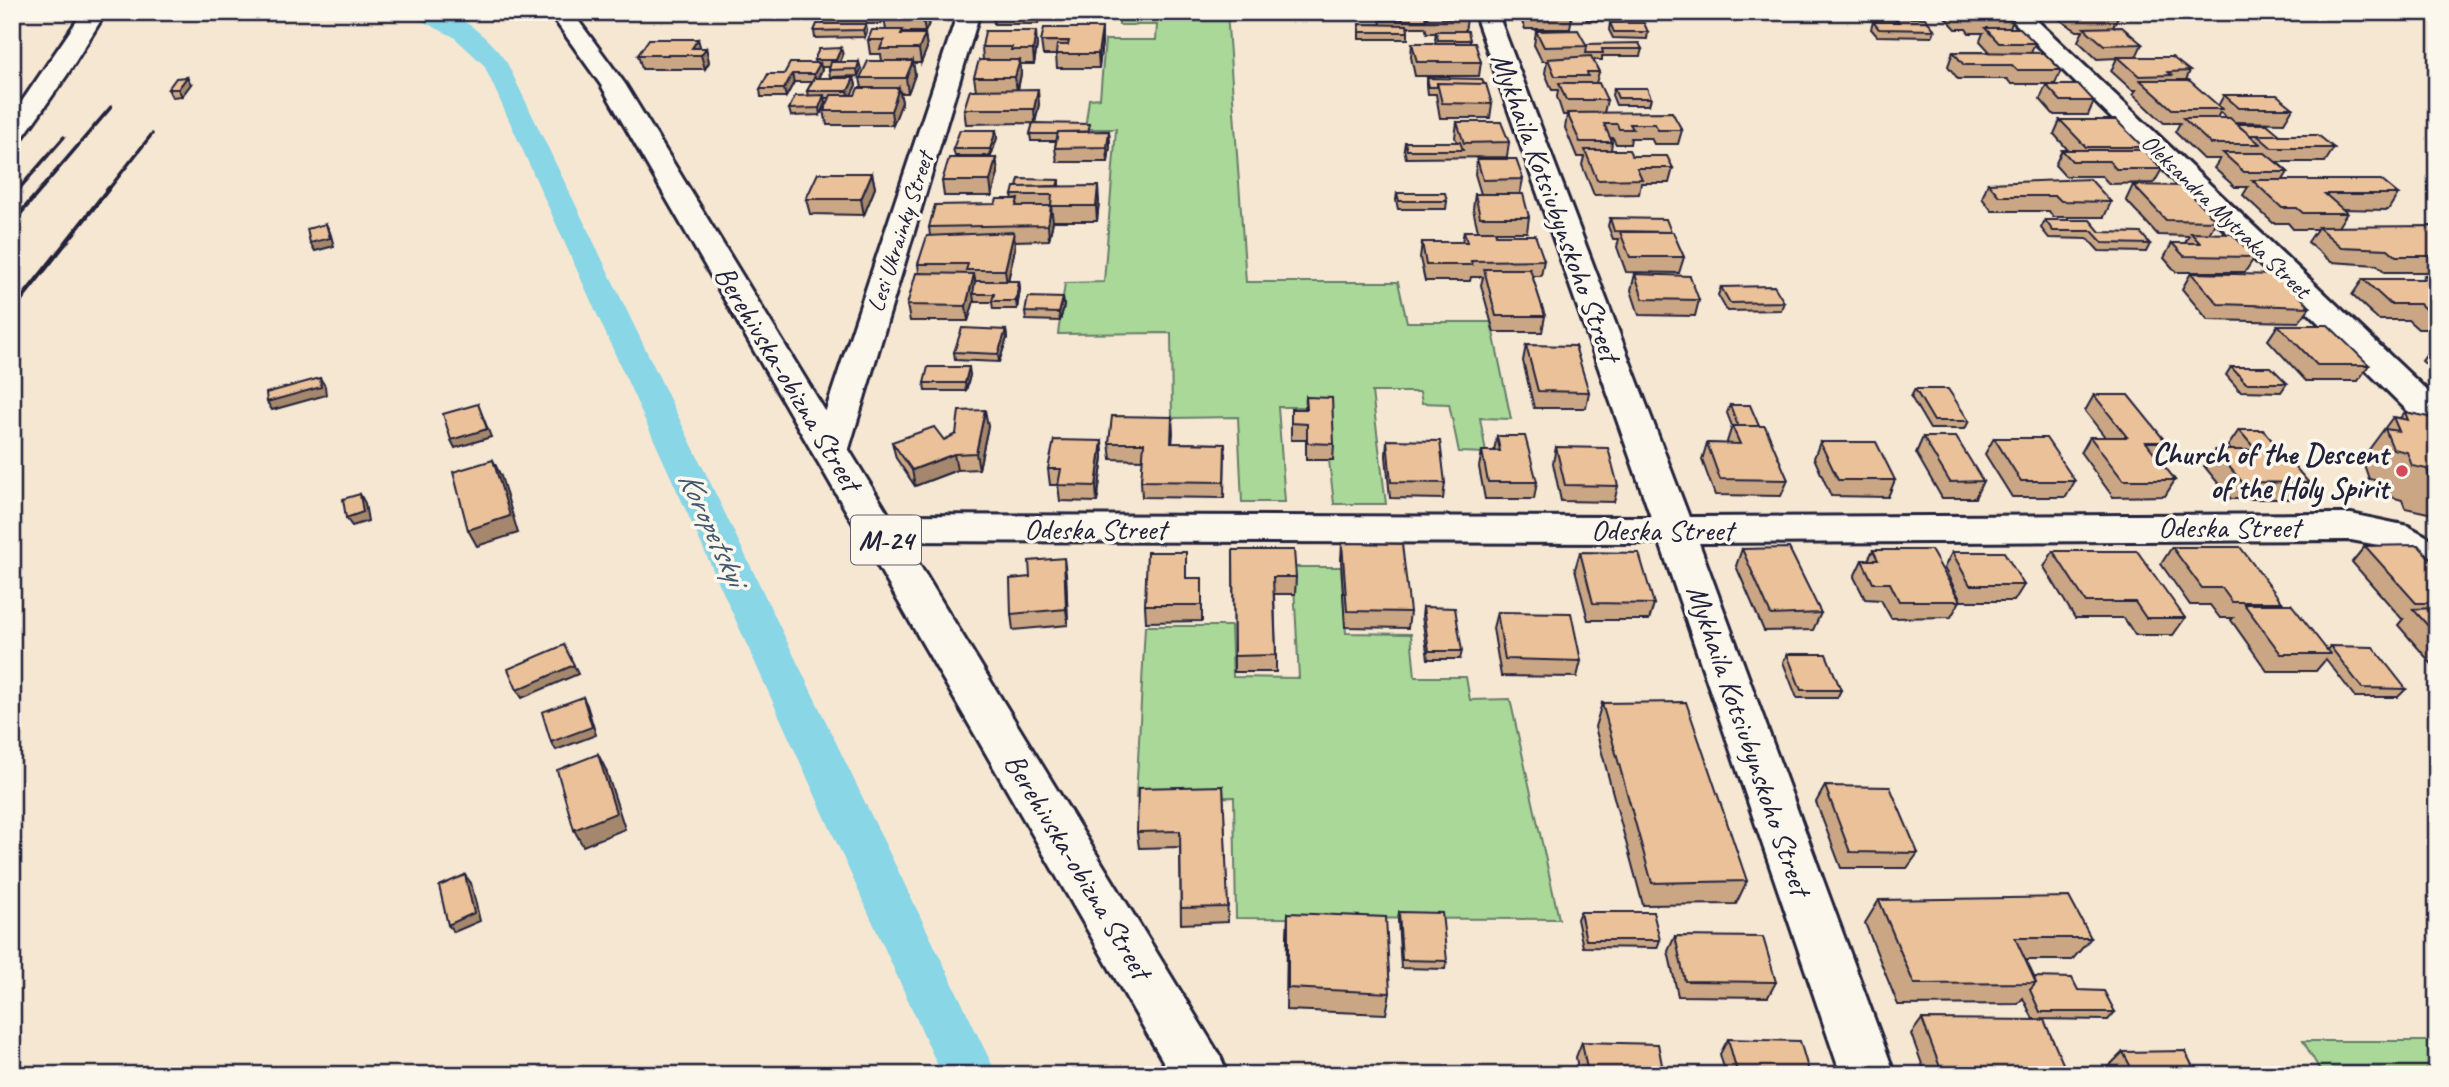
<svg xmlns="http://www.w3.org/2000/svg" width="2449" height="1087" font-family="Caveat,sans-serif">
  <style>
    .green { fill: #a9d898; stroke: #667d6a; stroke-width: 2 }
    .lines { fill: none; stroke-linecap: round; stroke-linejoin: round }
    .canal { fill: #88d6e6; fill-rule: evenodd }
    .minor-casing { stroke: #22223b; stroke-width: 6 }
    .trunk-casing { stroke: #22223b; stroke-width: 6 }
    .minor { fill: #fbf7ec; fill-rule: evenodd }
    .trunk { fill: #fbf7ec; fill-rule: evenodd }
    .rail-far1 { stroke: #22223b; stroke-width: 3.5 }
    .rail { stroke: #22223b; stroke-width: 4.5 }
    .wall { fill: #caa684; stroke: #22223b; stroke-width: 2; fill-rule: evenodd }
    .shaded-wall { fill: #a4876c; stroke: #22223b; stroke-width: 2 }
    .building { fill: #ebc19a; stroke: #22223b; stroke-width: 2 }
    .poi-dot { fill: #d1495b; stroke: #fbf7ec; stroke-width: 2.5 }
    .labels { text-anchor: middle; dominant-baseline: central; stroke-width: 7; stroke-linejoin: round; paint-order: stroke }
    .far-street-label { font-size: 24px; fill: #22223b; stroke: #fbf7ec }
    .shield { fill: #fbf7ec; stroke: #636270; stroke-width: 2 }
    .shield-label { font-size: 28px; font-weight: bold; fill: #22223b }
    .street-label { font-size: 30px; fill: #22223b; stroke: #fbf7ec }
    .poi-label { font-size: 30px; font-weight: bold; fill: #22223b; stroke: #fbf7ec; text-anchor: end }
    .water-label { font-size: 32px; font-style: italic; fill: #41586e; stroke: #fbf7ec }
  </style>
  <rect width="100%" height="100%" fill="#f6e7d3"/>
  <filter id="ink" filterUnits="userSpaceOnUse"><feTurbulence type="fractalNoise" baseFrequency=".0143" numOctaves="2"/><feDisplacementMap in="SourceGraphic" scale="14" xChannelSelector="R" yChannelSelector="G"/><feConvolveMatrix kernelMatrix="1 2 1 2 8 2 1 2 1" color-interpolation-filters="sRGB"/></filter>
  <g filter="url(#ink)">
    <path class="green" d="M1061 12H1227L1246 282H1398L1407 322H1491L1511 419 1480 418 1486 453 1459 452 1449 404 1422 403 1420 392H1372L1386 504H1334L1329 460H1333L1323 407H1278L1285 502H1242L1238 417 1172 418 1171 333 1058 334 1065 283 1104 282 1116 129H1085L1089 99 1100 98 1105 40H1156L1157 25H1119V16H1061Z
      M1293 567H1341L1346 633 1411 634 1415 677H1466L1470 700 1510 699 1559 919 1236 918 1234 797 1136 798 1145 626H1231L1233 677 1299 678Z
      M2303 1041H2437V1075H2323Z"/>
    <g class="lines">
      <path class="canal" d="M411 12C420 12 430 11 440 12 465 15 493 43 507 63L997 1075H942L484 65 454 37 414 17Z"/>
      <g class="minor-casing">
        <path id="minor" d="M83 12H106L67 75 21 140 12 142V116Z
          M958 12H980L848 452 843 460 830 464 817 460 812 452Z
          M1474 12H1497L1689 517 2351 514 2408 526 2437 542V574L2423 570 2384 546 2351 540 1699 543 1895 1075H1841L1660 543 879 541 866 537 860 528 866 519 879 515 1651 517Z
          M2004 12H2028L2437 400V431L2425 428Z"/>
      </g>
      <g class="trunk-casing">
        <path id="trunk" d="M549 12H572L625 84 1220 1056 1228 1075H1171L601 85Z"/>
      </g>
      <use href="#minor" class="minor"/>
      <use href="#trunk" class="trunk"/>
      <path class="rail-far1" d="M18 190 64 137
        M40 190 111 107
        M108 190 152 134"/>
      <path class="rail" d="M12 197 20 188
        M12 223 42 188
        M12 311 109 188"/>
    </g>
    <path class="wall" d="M887 12H931L932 17 925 32H903L904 34H925L927 48 921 63H913L915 75 908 93H900L902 102 893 125H827L824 111 830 98H824L825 103 820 115 791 116 789 109 808 96 807 91 812 82H794L786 97H761L760 89 784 74 815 63 814 60 843 55 840 62 861 69 858 76 830 77 829 70V67H821L822 70 818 78H854L856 85 851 95H855L862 88 860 78 882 61 881 54H870L868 40 886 30 884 18Z
      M1231 12H1324L1231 13Z
      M1378 12H1464L1467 19 1465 31 1470 40V43L1481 62 1479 76H1415L1411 57 1412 43H1436L1435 38 1436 33H1427L1425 27H1407L1408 32V39H1359V24H1381Z
      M1520 12H1571L1572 15 1570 29H1525L1519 15Z
      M1583 12H1630L1631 13 1629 20H1587Z
      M1945 12H2006L2013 20 2010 28 2035 43 2031 53 2061 70 2055 84H2011L2007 79H1958L1948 66 1953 52H1990L1980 41 1983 33H1969L1966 29H1956L1944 16Z
      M2056 12H2113L2118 17 2113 27 2142 44 2136 57 2190 71 2186 80 2218 106 2224 95 2293 108 2284 123 2235 122 2236 124 2280 135 2334 148 2325 162H2277L2288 172 2283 180 2398 194 2388 210 2342 209 2347 213 2338 227 2437 229V272H2385L2377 265 2331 262 2308 242 2317 229H2293L2288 223H2273L2243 195 2248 187H2235L2214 168 2220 159H2203L2175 132 2180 123H2164L2133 94 2136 90H2132L2111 71 2117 58 2097 59 2078 41 2083 31H2077L2054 16ZM2220 112 2227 118H2217Z
      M885 15 881 24H858L867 31 865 37 815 38 814 31 824 24 823 18Z
      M1039 16 1038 24H994L993 17Z
      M1896 18 1935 30 1932 37 1877 36 1871 29 1873 22H1895Z
      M1610 23 1648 32 1647 39 1613 38 1609 30Z
      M1536 31 1586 44 1642 49 1640 56H1602V60H1593L1599 72 1596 83 1607 100 1604 113 1682 130 1678 144H1654L1651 138H1631L1630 144H1616L1613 138H1611L1612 142 1611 150 1673 168 1669 183H1641L1639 194 1594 195 1582 165 1584 157H1577L1565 128 1567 115H1563L1557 97 1558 90H1552L1545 73 1547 61H1542L1534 45Z
      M1041 41 1102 42 1099 68H1057L1056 55H1043Z
      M1037 45 1034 64H1020L1021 74 1018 90 1039 104 1035 123 1090 132 1109 131 1110 146 1108 162H1057L1055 148 1056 141H1031L1030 134 1033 123 966 124 964 109 976 90 974 77 983 60 982 47Z
      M706 48 709 62 705 69H642L638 55Z
      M1427 78 1492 104 1490 118H1440L1436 94H1428L1427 85Z
      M191 84 182 96 172 97 168 89Z
      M2046 85 2094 101 2088 115H2054L2040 99Z
      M1614 88 1651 98 1649 105H1616L1612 95Z
      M2060 120 2143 147 2142 150 2162 169 2154 183 2109 184 2102 176H2065L2055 165 2062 150H2068L2054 134Z
      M1457 122 1509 142 1507 157 1406 158 1404 149 1405 142H1457L1455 137Z
      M996 130 997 138 991 156H955L953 149Z
      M996 158 998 173 992 196H944L942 181Z
      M1477 159 1523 179 1520 194 1529 217 1527 232H1495L1496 235 1544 260 1541 276H1532L1545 316 1542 332H1494L1481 285 1483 277H1471L1470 281H1425L1420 258 1422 242H1462L1464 231H1478L1473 209 1475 194H1481L1475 174Z
      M872 173 875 188 864 215 810 214 806 199Z
      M1059 180V186L1099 201 1097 221H1053L1049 240 1015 241V248L1008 281H1019L1020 289 1017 309H993L992 302H974V301L968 321H910L907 305 919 273 918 264 930 236 929 227 1013 199 1012 195Z
      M1988 183 2111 202 2104 217H2053L2049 211H1992L1982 198Z
      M2133 185 2216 221 2209 234 2255 257 2245 272H2176L2164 258 2172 243H2185L2189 236 2158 235 2126 200Z
      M1397 193 1447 201 1446 209H1398L1396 200Z
      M1610 218 1671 232 1684 257 1679 273 1626 272 1617 247 1619 239H1613L1608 226Z
      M2045 220 2100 232 2150 244 2146 252 2099 251 2088 239 2049 238 2041 228Z
      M2191 273 2310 307 2299 322 2208 320 2182 289Z
      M1635 274 1699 300 1695 316 1639 315 1631 290Z
      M2437 274V336L2430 329H2418L2408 320H2379L2352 295 2363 279H2422L2425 275Z
      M1721 287 1784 302 1781 310 1727 311 1718 295Z
      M1063 298 1064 306 1060 321 1026 320 1025 312Z
      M2278 325 2369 365 2358 381H2306L2268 340Z
      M1006 330 1007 338 999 362 955 360 954 352Z
      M1526 345 1589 392 1586 408H1534L1523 361Z
      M2434 345H2437V375L2422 361Z
      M2231 367 2287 383 2281 392 2240 391 2226 375Z
      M970 375 966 391H925L924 383Z
      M1915 389 1969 421 1965 429H1930L1911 397Z
      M2094 395 2166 442 2157 457 2175 480 2165 496 2113 497 2081 453 2090 437H2105L2085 411Z
      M1306 397 1334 444 1333 460H1306V440H1291V409H1305Z
      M1730 405 1759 426 1788 480 1781 496 1715 495 1702 460 1707 443 1728 444 1727 442 1732 426 1727 413Z
      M2405 412 2437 419V515L2405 508 2402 500 2388 496 2383 482 2369 479 2362 459 2393 417 2400 418Z
      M1172 417V443L1225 444 1224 498 1142 497 1141 481 1143 460 1111 459 1109 443Z
      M988 426 979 469 957 470 915 486 896 458 892 442 944 440Z
      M2239 430 2309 483 2297 499H2231L2204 466 2215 450H2231L2228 446Z
      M1497 436 1537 482 1534 499H1485L1479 467 1482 451H1494Z
      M1923 437 1983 481 1975 498H1942L1916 453Z
      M1994 438 2075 481 2066 497H2012L1985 454Z
      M1387 440 1445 483 1443 499 1390 498 1386 456Z
      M1102 441 1103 457 1097 502 1060 501 1058 485H1050L1048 469Z
      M1820 442 1895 480 1888 497 1831 496 1814 458Z
      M1556 447 1618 486 1614 502 1561 501 1553 463Z
      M1342 543 1410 612 1408 628 1345 627 1341 560Z
      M2365 546 2437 566V670L2398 625 2403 619H2402L2352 562Z
      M2172 547 2282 602 2281 604 2327 650 2330 646 2406 689 2398 697H2355L2326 659 2316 671H2267L2231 620 2233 618H2220L2210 605H2190L2161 564Z
      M1742 549 1821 613 1813 630 1764 631 1736 566Z
      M1233 550 1296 577 1295 594H1274L1276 655V672H1234Z
      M1873 550 1960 601 1951 617 1891 618 1881 600 1865 599 1854 577 1862 560H1868Z
      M2053 551 2185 618 2173 635H2135L2124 618H2075L2044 567Z
      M1580 552 1654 604 1649 620H1588L1575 569Z
      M1952 552 2024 585 2014 601H1961L1944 568Z
      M1066 574 1068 625 1013 630 1011 614 1030 577Z
      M1186 578H1202V621L1146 622 1145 605Z
      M1423 607 1462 651 1460 659H1428L1422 616Z
      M1497 612 1581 661 1577 677 1501 676 1493 628Z
      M1787 654 1841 690 1837 698H1797L1783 662Z
      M1602 703 1747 881 1736 904 1643 905 1595 727Z
      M1223 786 1228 922 1181 924 1180 847 1139 848 1137 832Z
      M1825 786 1918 853 1907 868H1841L1816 802Z
      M1879 900 2091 938 2072 960H2026L2034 977 2078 990 2115 1012 2108 1020 2033 1019 2023 998 2018 1004 1898 1005 1865 923Z
      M1399 912 1447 961 1445 969 1401 968 1398 920Z
      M1580 912 1660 940 1657 948 1583 947 1577 919Z
      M1288 913 1390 993 1386 1014 1286 1010 1287 935Z
      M1675 936 1776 982 1768 997 1678 996 1668 951Z
      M1922 1019 2068 1075H1926L1911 1034Z
      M1728 1039 1810 1075H1726L1720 1054Z
      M1582 1042 1664 1075H1579L1576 1057Z
      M2123 1052 2197 1075H2113L2108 1067Z"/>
    <path class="shaded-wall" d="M882 12H885V15L881 24 880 17Z
      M926 12H931L932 17 925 32 923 19Z
      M866 24 867 31 865 37 863 30Z
      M1102 28V42L1099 68 1098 54Z
      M1036 31 1037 45 1034 64 1033 50Z
      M925 34 927 48 921 63 919 49Z
      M698 39 702 53 692 48Z
      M706 48 709 62 705 69 701 55Z
      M841 48 843 55 838 67 836 60Z
      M1020 60 1021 74 1017 91 1015 77Z
      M913 61 915 75 908 93 906 78Z
      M859 62 861 69 858 76 857 69Z
      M820 63 822 70 816 82 814 74Z
      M792 74 794 82 786 97 784 89Z
      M187 77 191 84 182 96 178 89Z
      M854 78 856 85 850 98 848 91Z
      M899 88 902 102 893 125 891 111Z
      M1038 89 1039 104 1035 123 1034 109Z
      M824 95 825 103 820 115 819 108Z
      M996 130 997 138 991 156 990 149Z
      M1109 131 1110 146 1108 162 1107 147Z
      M996 158 998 173 992 196 990 181Z
      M872 173 875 188 864 215 861 199Z
      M1098 186 1099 201 1097 221 1096 206Z
      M1051 206 1053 221 1049 240 1048 225Z
      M326 224 330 232 334 246 315 251 310 243Z
      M1014 232 1015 248 1007 285 1005 270Z
      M974 274 977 289 973 294 974 301 968 321 966 306Z
      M1019 281 1020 289 1017 309 1016 301Z
      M1063 298 1064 306 1060 321 1059 313Z
      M1006 330 1007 338 999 362 998 354Z
      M969 367 970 375 966 391 965 383Z
      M320 378 325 386 326 395 272 410 267 402Z
      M478 404 491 437 455 448 451 440Z
      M985 410 988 426 979 469 976 453Z
      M1172 417 1173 433 1171 460V443Z
      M1102 441 1103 457 1097 502 1096 486Z
      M954 454 957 470 915 486 912 470Z
      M493 460 501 476 518 533 477 546 468 530Z
      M360 494 365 503 368 521 352 526 346 518Z
      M1064 558 1066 574 1068 625 1066 609Z
      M564 645 578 674 522 698 517 690Z
      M583 697 587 705 596 735 556 750 551 742Z
      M598 754 606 770 625 829 583 846 574 830Z
      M465 875 471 883 480 921 454 932 448 925Z"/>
    <path class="building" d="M825 12H882L880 17 823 18Z
      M887 12H926L923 19 884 18Z
      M994 12H1038L1037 17H993Z
      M1380 12H1424L1426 20H1382Z
      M1426 12H1464L1467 19H1428Z
      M1525 12H1571L1572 15H1527Z
      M1588 12H1630L1631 13H1588Z
      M1958 12H2006L2013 20H1975L1971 16H1961Z
      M2075 12H2113L2118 17H2083Z
      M1896 18H1925L1935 30 1879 29 1873 22H1899Z
      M1610 23H1644L1648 32H1614Z
      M817 24H866L863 30 814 31Z
      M1359 24 1407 25 1408 32H1360Z
      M2122 27 2142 44 2104 45 2084 28Z
      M1044 28H1102L1098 54H1056L1057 45H1068L1069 41H1041Z
      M1985 28H2020L2035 43H1999Z
      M872 30H903L901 34H925L919 49H880L884 40H868Z
      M1578 30 1587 46 1544 47 1536 31Z
      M985 31H1036L1033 50H1011L1012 47H982Z
      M1436 31H1468L1470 40H1438Z
      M649 39H698L692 48H706L701 55H638Z
      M1412 43H1475L1481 62H1417Z
      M1639 43 1642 49H1602L1603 53H1586L1587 46 1586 44Z
      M841 48 836 60H814L819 49Z
      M1953 52 2044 53 2061 70H2017L2012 65H1964Z
      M1591 56 1599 72H1587L1588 76H1555L1548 59Z
      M2118 57H2172L2190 71 2168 72 2172 75 2139 76Z
      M979 60H1020L1015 77H974Z
      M868 61H913L906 78H860Z
      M831 62H859L857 69 829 70Z
      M790 63H820L814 74H792L784 89H760L768 74H784Z
      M187 77 178 89H168L176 78Z
      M814 78H854L848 91H807Z
      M1427 78 1482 79 1484 84 1437 83V87H1429Z
      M2140 80H2189L2222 109H2172Z
      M1437 83 1486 84 1492 104 1442 103Z
      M1559 83H1599L1607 100H1566Z
      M2046 85H2079L2094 101H2061Z
      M858 88H899L891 111H824L831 95H855Z
      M1614 88H1647L1651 98H1618Z
      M1038 89 1034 109H964L970 90Z
      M824 95 819 108 789 109 795 96Z
      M2224 95H2277L2293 108H2239Z
      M1672 112 1682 130H1658L1655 124H1630L1633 129H1619L1617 124H1604L1612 142H1580L1567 113Z
      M2183 118H2230L2260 144H2211Z
      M2060 120H2116L2143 147H2086Z
      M1457 122H1501L1509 142 1464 143Z
      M1033 123 1090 124 1088 132H1058L1057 134H1030Z
      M2236 124H2267L2280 135H2250Z
      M960 130H996L990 149H953Z
      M1109 131 1107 147 1055 148 1058 132Z
      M2257 135H2318L2334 148H2272Z
      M1405 142H1460L1463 150H1407Z
      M1585 150H1629L1632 156H1667L1673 168H1637L1642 179 1597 180Z
      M2062 150H2143L2162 169H2116L2109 161H2072Z
      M2223 153H2265L2288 172H2244Z
      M949 158H996L990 181H942Z
      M1477 159H1516L1523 179 1483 180Z
      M818 173H872L861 199H806Z
      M1019 179 1059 180 1057 186 1017 187Z
      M2090 179 2111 202 2061 201 2056 196H1999L1988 183Z
      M2252 180H2381L2398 194H2325L2347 213H2303L2297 208H2282Z
      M2133 185 2183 186 2216 221 2166 220Z
      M1098 186 1096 206H1051L1052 195H1012L1014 187Z
      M1397 193H1445L1447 201H1399Z
      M1475 194H1523L1529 217H1480Z
      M997 199H1018L1016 206H1051L1048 225 929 227 935 205 995 204Z
      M1610 218 1666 219 1671 232 1614 231Z
      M2045 220H2090L2100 232 2141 233 2150 244 2103 243 2092 231H2053Z
      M326 224 330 238 310 243 307 229Z
      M2433 226 2437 229V256H2396L2388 249 2341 247 2318 227Z
      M1464 231H1495L1496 235H1535L1544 260 1471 261 1472 265H1426L1422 242H1467Z
      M1014 232 1005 270H966L968 264H918L927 236Z
      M1620 232H1673L1684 257H1630Z
      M2191 233 2232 234 2255 257 2184 256 2172 243H2200Z
      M1484 269H1530L1545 316H1496Z
      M916 273 974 274 966 306 907 305Z
      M2191 273 2280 275 2310 307 2218 304Z
      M1635 274 1690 276 1699 300 1643 299Z
      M2437 274V281L2435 279H2430L2425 275Z
      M2363 279H2435L2437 281V313H2429L2420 304H2390Z
      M975 281H1019L1016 301H992L994 294H973Z
      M1774 286 1784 302 1730 303 1721 287Z
      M1028 297 1063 298 1059 313 1025 312Z
      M2278 325H2328L2369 365H2317Z
      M962 328 1006 330 998 354 954 352Z
      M1526 345 1575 346 1589 392 1538 391Z
      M928 367H969L965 383H924Z
      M2231 367H2271L2287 383H2246Z
      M320 378 321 387 267 402 266 393Z
      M1915 389H1948L1969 421H1934Z
      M2094 395H2128L2166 442H2146L2175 480H2123L2090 437H2127Z
      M1306 397 1332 398 1334 444 1307 443V424L1291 423V409H1307Z
      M478 404 487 429 451 440 443 414Z
      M1730 405H1750L1759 426H1738Z
      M985 410 976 453 954 454 912 470 892 442 934 427 944 440 956 434 959 411Z
      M2405 412 2437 419V479L2430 478 2427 469 2412 466 2407 452 2393 449 2385 429 2399 431 2393 417 2408 420Z
      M1112 416 1172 417 1171 443 1225 444 1224 482 1141 481 1144 443H1109Z
      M1732 426H1765L1788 480 1720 479 1707 443 1740 444Z
      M2239 430H2263L2309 483 2242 482 2215 450H2256Z
      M1497 436H1525L1537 482H1488L1482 451H1500Z
      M1923 437H1956L1983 481 1950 482Z
      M1994 438H2046L2075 481H2021Z
      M1054 440 1102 441 1096 486 1058 485 1061 469H1048Z
      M1387 440 1440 441 1445 483 1391 482Z
      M1820 442H1876L1895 480H1838Z
      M1556 447 1608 448 1618 486 1565 485Z
      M493 460 510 516 468 530 453 472Z
      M360 494 363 512 346 518 343 499Z
      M1342 543 1402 544 1410 612 1347 611Z
      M2418 545 2437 566V603H2416L2365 546Z
      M2172 547H2240L2282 602H2232L2222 588H2202Z
      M1789 548 1821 613 1771 615 1742 549Z
      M1233 550H1294L1296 577H1273L1276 655 1234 656Z
      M1873 550H1931L1960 601H1899L1890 583H1873L1862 560H1878Z
      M2053 551H2137L2185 618H2146L2135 602H2086Z
      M1147 552H1186V578H1202V605H1145Z
      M1580 552 1639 553 1654 604 1593 603Z
      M1952 552H2004L2024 585H1970Z
      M1064 558 1066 609 1011 614 1010 579 1030 577 1029 561Z
      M2244 604H2291L2330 654H2281Z
      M1423 607 1455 608 1462 651H1429Z
      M2437 608V636L2413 609Z
      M1497 612 1571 613 1581 661 1505 659Z
      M564 645 574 665 517 690 508 669Z
      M2330 646 2373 647 2406 689 2362 688Z
      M1787 654H1826L1841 690H1801Z
      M583 697 592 727 551 742 542 712Z
      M1686 702 1747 881 1652 883 1602 703Z
      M598 754 616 813 574 830 557 770Z
      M1223 786 1228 907 1181 908 1180 831 1137 832 1138 788Z
      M1825 786 1890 787 1918 853 1850 852Z
      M465 875 474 913 448 925 439 886Z
      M2069 897 2091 938H2015L2036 983 1914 984 1879 900Z
      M1399 912 1442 913 1447 961 1402 960Z
      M1580 912H1653L1660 940H1586Z
      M1288 913 1386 917 1390 993 1288 988Z
      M1675 936 1763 937 1776 982 1685 981Z
      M2034 977 2072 978 2078 990 2104 991 2115 1012H2040L2030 990 2036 983Z
      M1922 1019 2044 1020 2068 1075H1943Z
      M1728 1039 1800 1041 1810 1075H1738Z
      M1582 1042 1658 1044 1664 1075H1588Z
      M2185 1051 2197 1075H2135L2123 1052Z"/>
  </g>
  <circle class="poi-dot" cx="2402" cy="471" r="7"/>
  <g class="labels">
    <g class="far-street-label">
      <text transform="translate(2226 216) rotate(44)">Oleksandra Mytraka Street</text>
      <text transform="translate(900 232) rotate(-72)">Lesi Ukrainky Street</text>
    </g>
    <rect class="shield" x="851" y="515.5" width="70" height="49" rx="5"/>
    <g class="shield-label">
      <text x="886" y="540">М-24</text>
    </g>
    <g class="street-label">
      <text transform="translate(1556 207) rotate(70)">Mykhaila Kotsiubynskoho Street</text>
      <text transform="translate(788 378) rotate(59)">Berehivska-obizna Street</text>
      <text x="2229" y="527">Odeska Street</text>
      <text x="1095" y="529">Odeska Street</text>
      <text x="1662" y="530">Odeska Street</text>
      <text transform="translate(1749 740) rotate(71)">Mykhaila Kotsiubynskoho Street</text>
      <text transform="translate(1078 866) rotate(59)">Berehivska-obizna Street</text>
    </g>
    <g class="poi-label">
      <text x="2388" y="454">Church of the Descent<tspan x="2388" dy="34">of the Holy Spirit</tspan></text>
    </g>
    <g class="water-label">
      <text transform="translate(713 528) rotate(65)">Koropetskyi</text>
    </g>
  </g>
  <rect width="2449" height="1087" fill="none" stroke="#fbf7ec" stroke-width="42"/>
  <rect x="21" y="21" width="2407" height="1045" fill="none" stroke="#22223b" stroke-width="2.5" filter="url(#ink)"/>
</svg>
